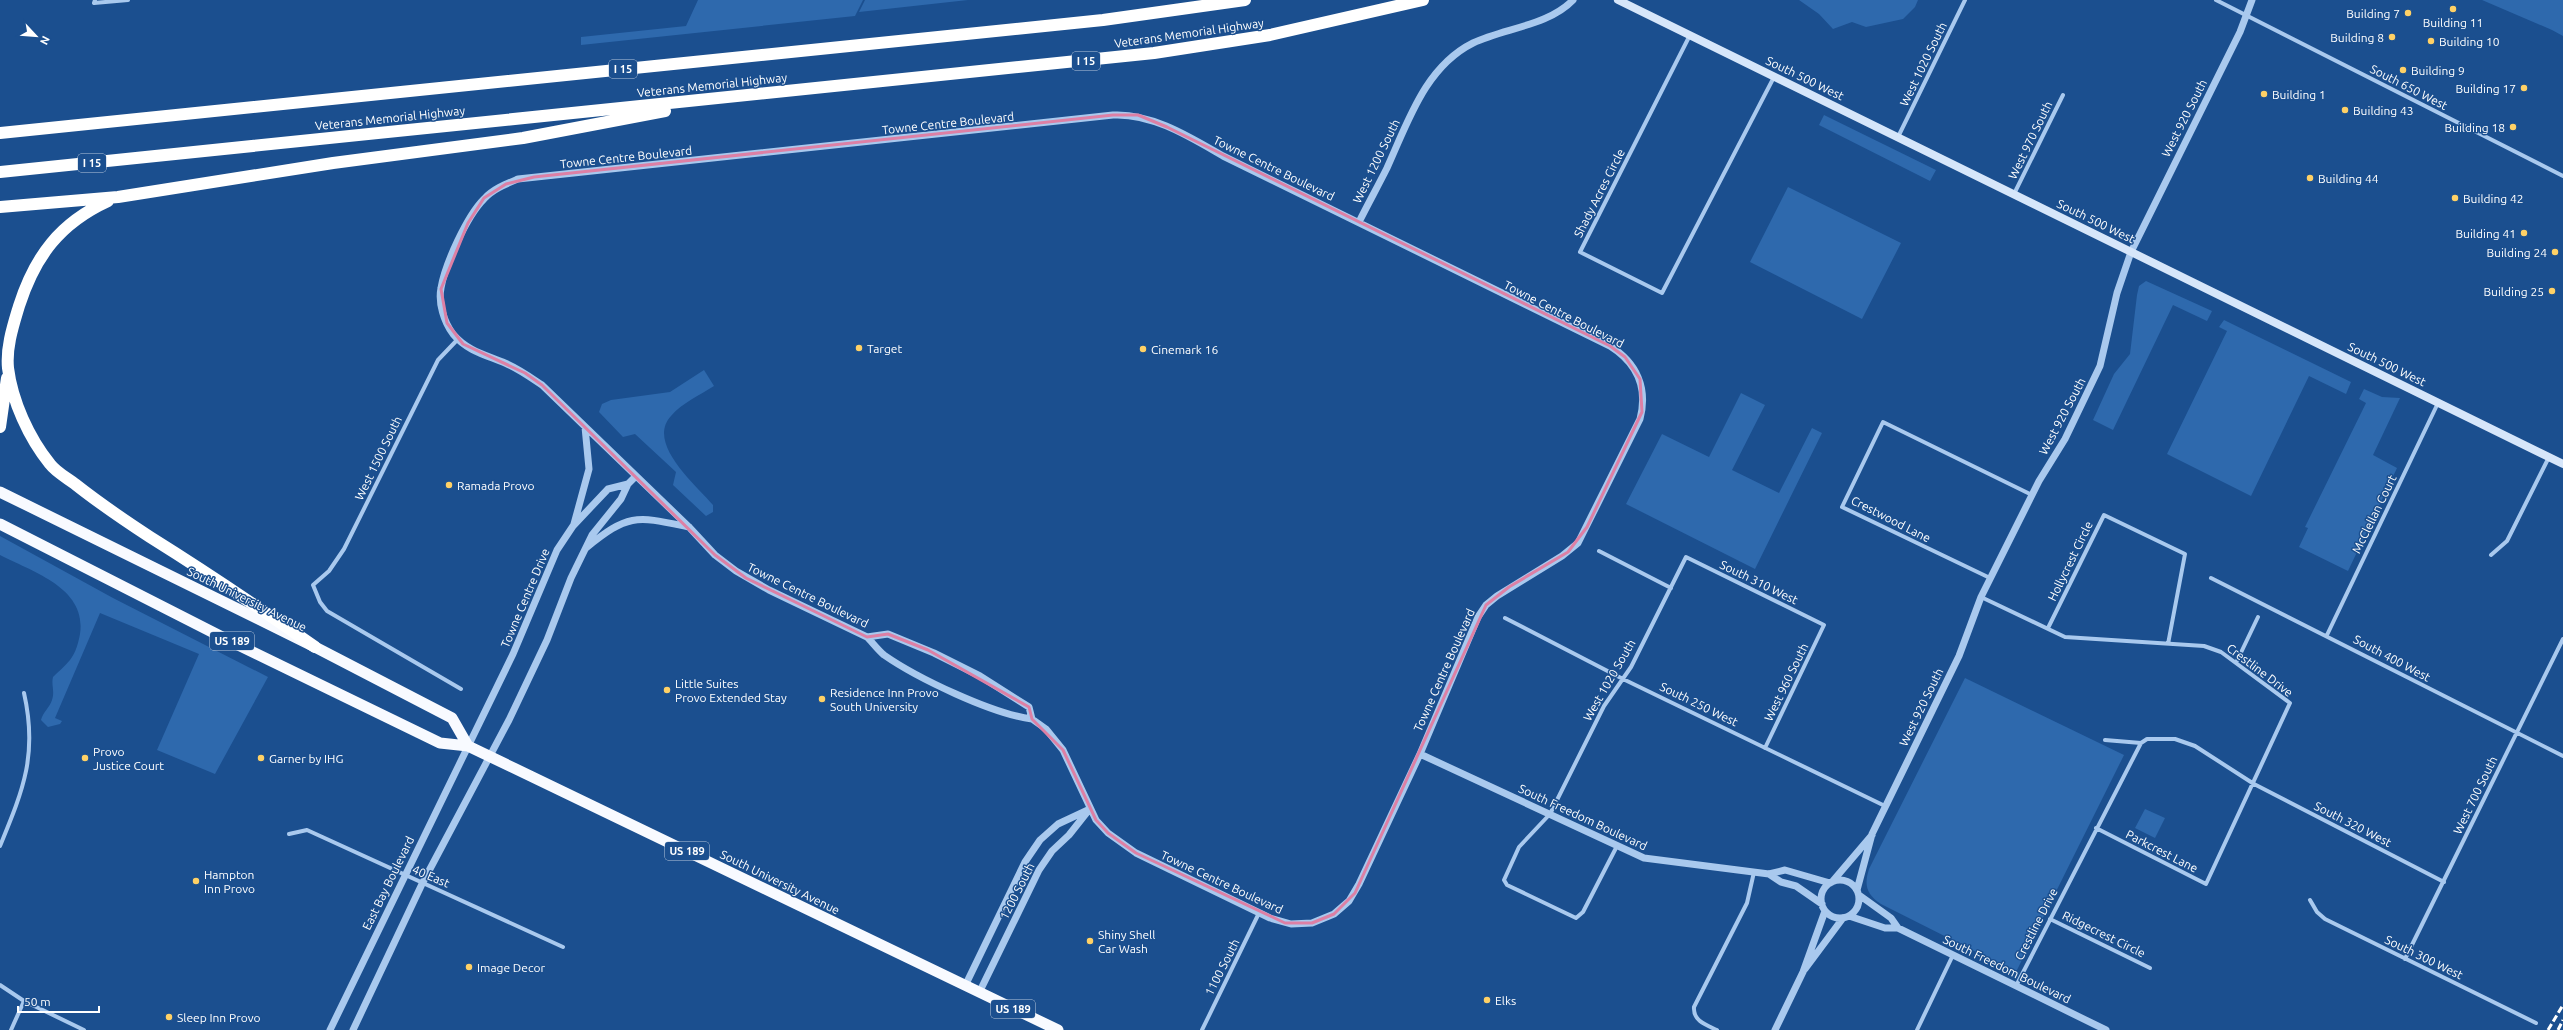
<svg xmlns="http://www.w3.org/2000/svg" width="2563" height="1030" font-family="Ubuntu,sans-serif">
  <style>
    .green { fill: #2e69ad }
    .lines { fill: none; stroke-linecap: round; stroke-linejoin: round }
    .minor { stroke: #a9c9ee; stroke-width: 4 }
    .tertiary { stroke: #a9c9ee; stroke-width: 7 }
    .secondary { stroke: #d6e6fa; stroke-width: 8 }
    .trunk { stroke: #f8faff; stroke-width: 11 }
    .motorway { stroke: #fff; stroke-width: 12 }
    .rail { stroke: #fff; stroke-width: 3; stroke-dasharray: 7 3; stroke-linecap: butt }
    .marked { fill: none; stroke: #dd80a5; stroke-width: 3; stroke-linejoin: round }
    .poi-dot { fill: #ffd166; stroke: #1b4f8f; stroke-width: 1.5 }
    .labels { text-anchor: middle; dominant-baseline: central; stroke-width: 3; stroke-linejoin: round; paint-order: stroke }
    .shield { fill: #1b4f8f; stroke: #bbcadd; stroke-width: 1 }
    .shield-label { font-size: 11px; font-weight: bold; fill: #fff }
    .poi-label { font-size: 12px; fill: #fff; stroke: #1b4f8f; text-anchor: start }
    .street-label { font-size: 12px; fill: #fff; stroke: #1b4f8f }
  </style>
  <rect width="100%" height="100%" fill="#1b4f8f"/>
  <path class="green" d="M698 0H863L855 16 581 45V37L686 26Z
    M865 0H968L859 12Z
    M1799 0H1918L1915 7 1903 19 1866 27 1852 22 1833 29 1819 14Z
    M2482 0H2563V36L2552 30Z
    M1824 115 1936 170 1930 181 1819 125Z
    M1788 187 1901 243 1862 319 1750 262Z
    M2146 281 2212 311 2207 321 2173 305 2113 430 2093 420 2114 374 2130 354 2137 295 2139 286Z
    M2224 320 2351 382 2346 394 2309 376 2251 496 2167 454 2227 331 2219 327Z
    M704 370 714 386C700 395 682 403 671 416 646 443 695 484 713 505V512L706 516 673 485 676 472 635 434 623 437 599 412 602 404 611 400 670 392Z
    M2364 389 2382 397 2400 398 2373 455 2397 468 2348 571 2299 547 2308 528 2305 527 2366 403 2359 399Z
    M1741 393 1765 405 1732 470 1779 493 1812 428 1822 433 1755 569 1626 504 1662 434 1709 457Z
    M0 536 113 598 268 677 215 774 157 750 199 654 100 613 55 718 62 721 60 724 48 727 41 720C43 712 50 707 52 700 55 691 51 685 53 677 58 672 65 666 70 660 76 652 78 644 80 634 87 588 33 572 0 555Z
    M1965 678 2124 755 2016 972 1881 904C1866 894 1864 885 1869 869Z
    M2145 809 2165 818 2155 838 2135 828Z"/>
  <g class="lines">
    <path class="minor" d="M95 0 94 3 128 0
      M2216 0 2563 176
      M1690 35 1580 252 1662 293 1774 77
      M1898 137 1965 0
      M2014 194 2063 95
      M458 339 438 360 344 549 329 571 313 585 320 602 327 611 461 689
      M1599 551 1671 588
      M2491 555 2507 541 2549 457
      M1990 578 1842 507 1883 422 2032 495
      M2211 578 2563 756
      M1981 597 2065 637 2204 646 2221 652 2290 703 2206 884 2096 828
      M1505 618 1623 679 1885 806
      M2048 628 2104 515 2185 554 2168 644
      M2327 635 2438 403
      M2236 663 2258 617
      M2105 740 2141 743
      M289 834 307 830 563 947
      M0 846C23 790 38 755 24 693
      M1617 846 1583 912 1576 918 1507 885 1504 880 1519 847 1550 814 1604 706 1631 667 1686 557 1824 625 1765 748
      M2310 900 2317 912 2325 919 2536 1023
      M2050 919 2150 968
      M2405 959 2563 639
      M0 985 24 1001 84 1030
      M2016 986 2141 743 2147 739H2175L2195 746 2254 784 2444 882
      M11 1030 24 1001
      M1202 1030 1259 913
      M1717 1030C1706 1025 1693 1021 1694 1007L1747 903 1754 872
      M1917 1030 1953 955"/>
    <path class="tertiary" d="M1113 115C1152 113 1190 137 1223 156L1610 346C1637 363 1648 388 1640 419L1578 543 1562 556 1497 596 1486 605 1478 617 1420 754 1359 884 1349 901 1334 914 1312 923 1291 924 1270 918 1136 853 1108 833 1096 820 1063 750 1046 729 1032 719 1029 707 980 676 934 653 888 634 867 637 769 590 736 571 715 555 689 527 542 385C530 377 519 369 505 363 486 355 467 351 453 334 444 322 438 303 441 288 445 264 467 216 484 199 493 189 506 184 518 179Z
      M1359 222C1368 204 1378 186 1387 168 1408 122 1425 67 1473 43 1504 28 1548 26 1573 0
      M574 524 589 469 585 427
      M586 548C629 513 636 516 689 527
      M867 637C872 642 878 650 884 655 917 678 992 714 1032 719
      M1420 754 1644 858 1769 874 1785 870 1830 883
      M1769 874 1781 882 1796 886 1822 904
      M1821 899a19 19 0 1 1 38 0a19 19 0 1 1-38 0Z
      M1832 882 1872 835
      M1857 890 1872 834 1959 656 1981 597 2039 481 2065 439 2100 366 2117 293 2131 252 2240 32 2252 0
      M1859 895 1891 918 1898 928
      M1849 916 1885 928H1898L2106 1030
      M1805 969 1843 918
      M965 986 1025 862 1040 840 1058 824 1090 809
      M979 993 1039 870 1052 851 1069 835 1088 811
      M330 1030 513 654 557 550 573 526 608 489 628 484
      M353 1030 422 884 509 720 547 640 571 578 592 535 621 499 628 484 636 476
      M1775 1030 1803 972 1825 911"/>
    <path class="secondary" d="M1618 0 2563 464"/>
    <path class="trunk" d="M0 492 315 647 452 718 468 746
      M0 524 224 638 440 743 468 746 1058 1030"/>
    <path class="motorway" d="M0 133 1103 20 1245 0
      M0 172 1154 53 1270 35 1423 0
      M108 201C60 223 35 256 19 306 13 326 6 347 8 368 12 401 29 438 50 464 56 472 67 478 75 484 99 503 124 520 150 537 206 572 261 609 315 647
      M0 207 118 197 333 163 523 138 665 111
      M0 427 7 378"/>
    <path class="rail" d="M2548 1030 2563 1005
      M2558 1030 2563 1020"/>
  </g>
  <path class="marked" d="M1113 115H1138L1167 127 1610 346 1625 357 1640 379 1642 412 1587 527 1568 552 1509 587 1486 605 1355 893 1334 914 1312 923H1285L1136 853 1108 833 1096 820 1063 750 1032 719 1029 707 928 650 888 634 867 637 746 578 715 555 542 385 525 373 463 344 447 323 441 289 468 223 484 198 506 184 534 177Z"/>
  <g class="poi-dot">
    <circle cx="2453" cy="9" r="4"/>
    <circle cx="2408" cy="13" r="4"/>
    <circle cx="2392" cy="37" r="4"/>
    <circle cx="2431" cy="41" r="4"/>
    <circle cx="2403" cy="70" r="4"/>
    <circle cx="2524" cy="88" r="4"/>
    <circle cx="2264" cy="94" r="4"/>
    <circle cx="2345" cy="110" r="4"/>
    <circle cx="2513" cy="127" r="4"/>
    <circle cx="2310" cy="178" r="4"/>
    <circle cx="2455" cy="198" r="4"/>
    <circle cx="2524" cy="233" r="4"/>
    <circle cx="2555" cy="252" r="4"/>
    <circle cx="2552" cy="291" r="4"/>
    <circle cx="859" cy="348" r="4"/>
    <circle cx="1143" cy="349" r="4"/>
    <circle cx="449" cy="485" r="4"/>
    <circle cx="667" cy="690" r="4"/>
    <circle cx="822" cy="699" r="4"/>
    <circle cx="85" cy="758" r="4"/>
    <circle cx="261" cy="758" r="4"/>
    <circle cx="196" cy="881" r="4"/>
    <circle cx="1090" cy="941" r="4"/>
    <circle cx="469" cy="967" r="4"/>
    <circle cx="1487" cy="1000" r="4"/>
    <circle cx="169" cy="1017" r="4"/>
  </g>
  <g class="labels">
    <g class="shield">
      <rect x="1072" y="52" width="28" height="18" rx="3"/>
      <rect x="609" y="60" width="28" height="18" rx="3"/>
      <rect x="78" y="154" width="28" height="18" rx="3"/>
      <rect x="210" y="632" width="44" height="18" rx="3"/>
      <rect x="665" y="842" width="44" height="18" rx="3"/>
      <rect x="991" y="1000" width="44" height="18" rx="3"/>
    </g>
    <g class="shield-label">
      <text x="1086" y="61">I 15</text>
      <text x="623" y="69">I 15</text>
      <text x="92" y="163">I 15</text>
      <text x="232" y="641">US 189</text>
      <text x="687" y="851">US 189</text>
      <text x="1013" y="1009">US 189</text>
    </g>
    <g class="poi-label">
      <text x="2400" y="13" text-anchor="end">Building 7</text>
      <text x="2453" y="22" text-anchor="middle">Building 11</text>
      <text x="2384" y="37" text-anchor="end">Building 8</text>
      <text x="2439" y="41">Building 10</text>
      <text x="2411" y="70">Building 9</text>
      <text x="2516" y="88" text-anchor="end">Building 17</text>
      <text x="2272" y="94">Building 1</text>
      <text x="2353" y="110">Building 43</text>
      <text x="2505" y="127" text-anchor="end">Building 18</text>
      <text x="2318" y="178">Building 44</text>
      <text x="2463" y="198">Building 42</text>
      <text x="2516" y="233" text-anchor="end">Building 41</text>
      <text x="2547" y="252" text-anchor="end">Building 24</text>
      <text x="2544" y="291" text-anchor="end">Building 25</text>
      <text x="867" y="348">Target</text>
      <text x="1151" y="349">Cinemark 16</text>
      <text x="457" y="485">Ramada Provo</text>
      <text x="675" y="683">Little Suites<tspan x="675" dy="14">Provo Extended Stay</tspan></text>
      <text x="830" y="692">Residence Inn Provo<tspan x="830" dy="14">South University</tspan></text>
      <text x="93" y="751">Provo<tspan x="93" dy="14">Justice Court</tspan></text>
      <text x="269" y="758">Garner by IHG</text>
      <text x="204" y="874">Hampton<tspan x="204" dy="14">Inn Provo</tspan></text>
      <text x="1098" y="934">Shiny Shell<tspan x="1098" dy="14">Car Wash</tspan></text>
      <text x="477" y="967">Image Decor</text>
      <text x="1495" y="1000">Elks</text>
      <text x="177" y="1017">Sleep Inn Provo</text>
    </g>
    <g class="street-label">
      <text transform="translate(1189 33) rotate(-8)">Veterans Memorial Highway</text>
      <text transform="translate(1923 64) rotate(-64)">West 1020 South</text>
      <text transform="translate(1805 78) rotate(26)">South 500 West</text>
      <text transform="translate(712 85) rotate(-6)">Veterans Memorial Highway</text>
      <text transform="translate(2409 87) rotate(27)">South 650 West</text>
      <text transform="translate(390 118) rotate(-6)">Veterans Memorial Highway</text>
      <text transform="translate(2184 118) rotate(-63)">West 920 South</text>
      <text transform="translate(948 123) rotate(-6)">Towne Centre Boulevard</text>
      <text transform="translate(2030 140) rotate(-64)">West 970 South</text>
      <text transform="translate(626 157) rotate(-6)">Towne Centre Boulevard</text>
      <text transform="translate(1376 161) rotate(-64)">West 1200 South</text>
      <text transform="translate(1274 168) rotate(26)">Towne Centre Boulevard</text>
      <text transform="translate(1599 193) rotate(-63)">Shady Acres Circle</text>
      <text transform="translate(2096 221) rotate(26)">South 500 West</text>
      <text transform="translate(1564 314) rotate(27)">Towne Centre Boulevard</text>
      <text transform="translate(2387 364) rotate(26)">South 500 West</text>
      <text transform="translate(2062 416) rotate(-62)">West 920 South</text>
      <text transform="translate(378 458) rotate(-64)">West 1500 South</text>
      <text transform="translate(2374 514) rotate(-64)">McClellan Court</text>
      <text transform="translate(1891 519) rotate(27)">Crestwood Lane</text>
      <text transform="translate(2070 561) rotate(-64)">Hollycrest Circle</text>
      <text transform="translate(1759 582) rotate(26)">South 310 West</text>
      <text transform="translate(808 595) rotate(26)">Towne Centre Boulevard</text>
      <text transform="translate(525 598) rotate(-67)">Towne Centre Drive</text>
      <text transform="translate(247 599) rotate(26)">South University Avenue</text>
      <text transform="translate(2392 658) rotate(28)">South 400 West</text>
      <text transform="translate(1444 670) rotate(-66)">Towne Centre Boulevard</text>
      <text transform="translate(2260 670) rotate(37)">Crestline Drive</text>
      <text transform="translate(1609 680) rotate(-60)">West 1020 South</text>
      <text transform="translate(1786 682) rotate(-64)">West 960 South</text>
      <text transform="translate(1699 704) rotate(26)">South 250 West</text>
      <text transform="translate(1921 707) rotate(-64)">West 920 South</text>
      <text transform="translate(2475 795) rotate(-64)">West 700 South</text>
      <text transform="translate(1583 817) rotate(25)">South Freedom Boulevard</text>
      <text transform="translate(2353 824) rotate(27)">South 320 West</text>
      <text transform="translate(2162 851) rotate(27)">Parkcrest Lane</text>
      <text transform="translate(431 876) rotate(23)">40 East</text>
      <text transform="translate(780 882) rotate(26)">South University Avenue</text>
      <text transform="translate(1222 882) rotate(25)">Towne Centre Boulevard</text>
      <text transform="translate(388 883) rotate(-64)">East Bay Boulevard</text>
      <text transform="translate(1017 891) rotate(-63)">1200 South</text>
      <text transform="translate(2036 924) rotate(-63)">Crestline Drive</text>
      <text transform="translate(2104 934) rotate(26)">Ridgecrest Circle</text>
      <text transform="translate(2424 957) rotate(26)">South 300 West</text>
      <text transform="translate(1222 967) rotate(-63)">1100 South</text>
      <text transform="translate(2007 969) rotate(26)">South Freedom Boulevard</text>
    </g>
  </g>
  <g transform="translate(36 36) rotate(116)" stroke="#1b4f8f" stroke-width="3" paint-order="stroke">
  <path d="M0-3L7 15L0 10L-7 15Z" fill="#ffffff"/>
  <text y="-6" font-size="11" font-weight="bold" text-anchor="middle" fill="#ffffff">N</text>
  </g>
  <path d="M18 1006v6h81v-6" fill="none" stroke="#ffffff" stroke-width="2"/>
  <text x="24" y="1006" font-size="12" fill="#ffffff" stroke="#1b4f8f" stroke-width="3" paint-order="stroke">50 m</text>
</svg>
